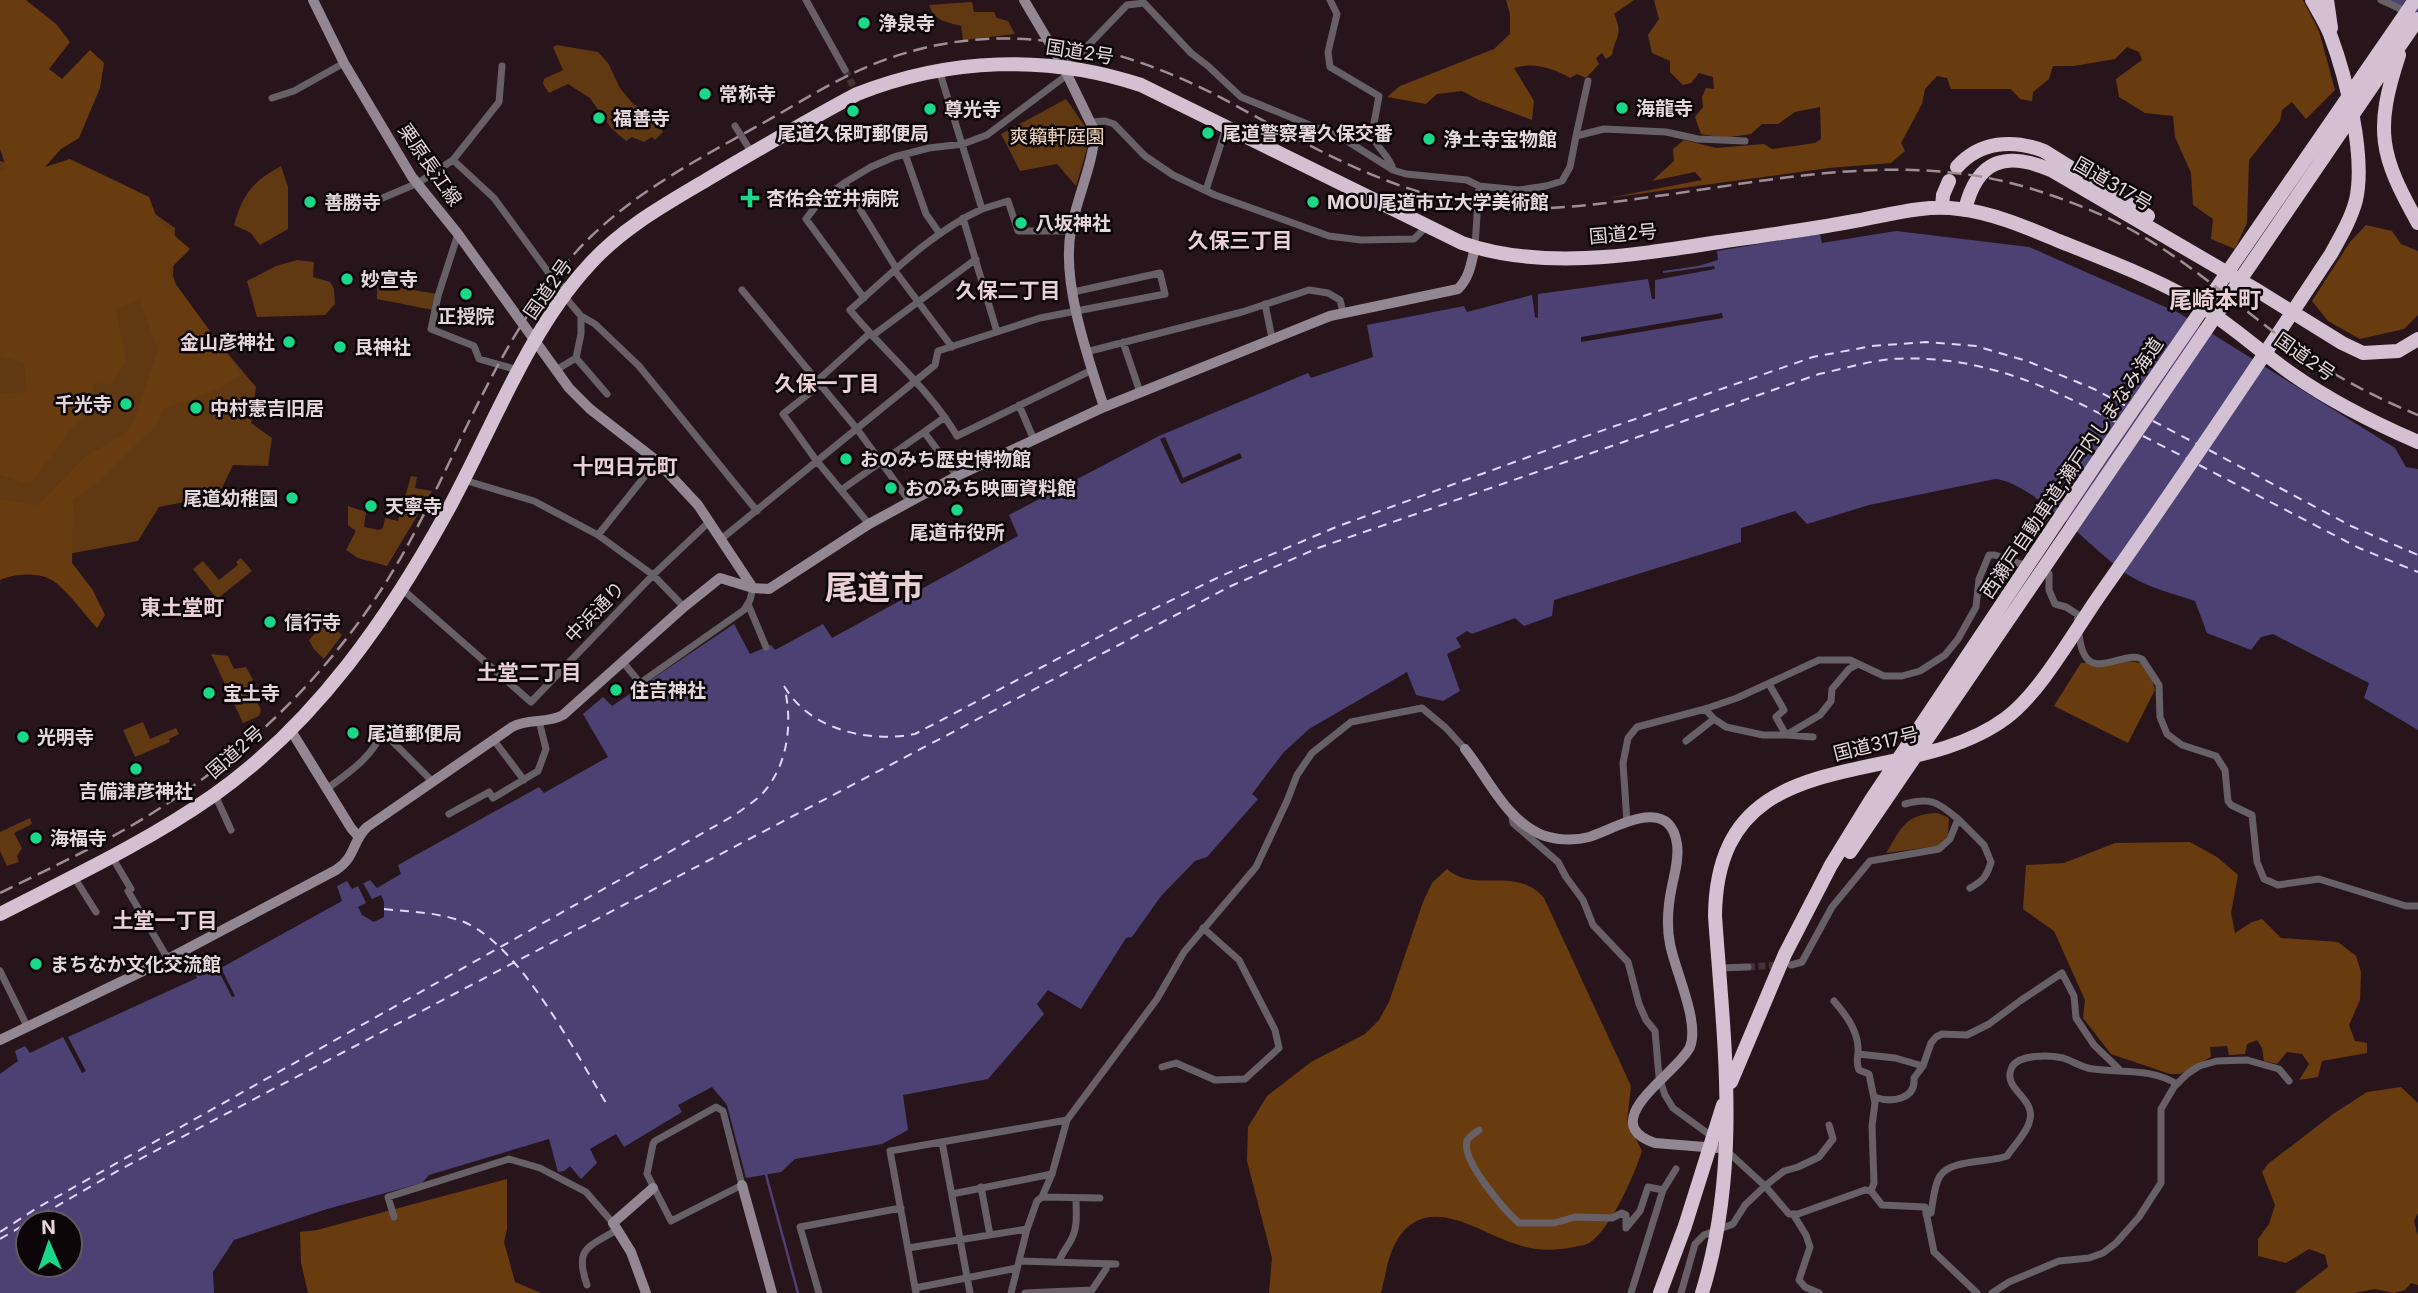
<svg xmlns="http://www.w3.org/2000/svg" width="2418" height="1293" font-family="Inter,'Noto Sans JP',sans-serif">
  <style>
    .green { fill: #603913 }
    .forest { fill: #683c0f }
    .water { fill: #4d4174; fill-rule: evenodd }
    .pier { fill: #28151c }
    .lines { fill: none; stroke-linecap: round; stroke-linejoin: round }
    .stream { stroke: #4d4174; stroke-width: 2.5 }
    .river { stroke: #4d4174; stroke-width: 16 }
    .ferry { stroke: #ded8f9; stroke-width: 2; stroke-dasharray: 9 7; stroke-linecap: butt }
    .street-tunnel { stroke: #443239; stroke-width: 7; stroke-dasharray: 7 3.5; stroke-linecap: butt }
    .street { stroke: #676067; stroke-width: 7 }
    .secondary { stroke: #928793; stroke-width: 10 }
    .highway { stroke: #d3c1d3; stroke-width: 14 }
    .rail { stroke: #9f8f95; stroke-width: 2.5; stroke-dasharray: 14 7; stroke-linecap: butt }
    .poi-dot { fill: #19d988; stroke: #0b0507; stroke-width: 2.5 }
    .labels { text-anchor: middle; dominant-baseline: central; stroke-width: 5; stroke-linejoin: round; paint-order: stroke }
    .poi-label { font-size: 19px; font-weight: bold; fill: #e4d6db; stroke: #0b0507; text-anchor: start }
    .street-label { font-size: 19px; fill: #e4d6db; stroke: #0b0507 }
    .park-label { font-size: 19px; fill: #f6d9c1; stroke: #0b0507 }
    .neighbourhood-label { font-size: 21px; font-weight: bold; fill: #eacfd7; stroke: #0b0507 }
    .quarter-label { font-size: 23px; font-weight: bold; fill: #eacfd7; stroke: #0b0507 }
    .town-label { font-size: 33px; font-weight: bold; fill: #eacfd7; stroke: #0b0507 }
  </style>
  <rect width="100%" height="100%" fill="#28151c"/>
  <path class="green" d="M972 2 974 12H994L997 18 1008 21 1015 34 963 40 961 26C947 22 934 21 929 5Z
    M557 45 598 52 608 63 620 88 633 104 651 112 663 132 655 140 652 137 644 142 632 137 626 141 611 128 590 98 568 84 549 93 543 84 544 79 563 70 553 47Z
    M1066 99 1091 135 1076 186 1057 164 1020 171 1001 134Z
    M0 161 138 202 175 228 173 276 180 297 256 387 251 423 272 438 268 466 233 465 221 490 210 489 190 501 159 507 138 541 9 565 0 570Z
    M281 166 288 187V229L260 245 251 233 234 225C243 194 252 182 281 166Z
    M297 260 314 262 313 277 330 282 334 289 335 304 325 315 257 317 247 281 276 266Z
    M377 284 437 294 433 310 377 299Z
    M411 476 417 477 415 488 432 491 387 566 358 558 346 550 356 531 348 525V506L366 512 364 527 379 530 383 528 385 518 398 521Z
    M241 558 252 571 217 599 193 569 203 561 219 580 238 565 236 562Z
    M322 626 328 630 332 626 342 635 324 659 313 648 309 640Z
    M211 654 228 656 234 669 246 667 253 680 250 685 261 710 259 716 243 723Z
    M143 722 150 739 176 728 179 734 169 739 170 742 135 757 123 730Z
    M1938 813 1949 818 1948 835 1938 846 1886 853C1902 828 1904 814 1938 813Z
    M30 818 32 824 14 833 22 848 17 856 19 862 7 866 0 851V832Z"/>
  <path class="forest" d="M0 0H26L56 24 70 42 49 69 62 79 90 50 104 63 100 88 79 138 61 149 45 167 70 159 149 197 158 221 190 249 167 272 242 375 219 389 163 409 157 425 98 482 73 499 72 563 92 589 105 615 97 628C86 616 63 585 50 579 36 572 13 574 0 580V499L38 505 85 457 124 434 134 422 158 350 140 300 115 308 126 360 112 384 94 383 88 413 70 429 31 484 0 475V394L27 393 24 363 0 356V171L7 170 0 149Z
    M1506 0H1634L1614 14C1624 36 1615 36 1612 55L1606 59 1602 53 1596 58 1599 64 1586 78 1577 74 1570 78C1553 68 1533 62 1514 68L1534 101 1532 120 1479 100 1462 91 1437 94 1426 104 1387 97 1400 86 1494 49 1510 34V14Z
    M1654 0H2303L2319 31 2335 90 2306 119 2292 102 2282 110 2280 121 2249 160 2247 223 2235 249 2211 239 2213 219 2193 205 2191 173 2175 137 2173 116 2145 113 2119 97 2116 79 2142 60 2139 52 2127 47 2115 59 2074 66H2053L2049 79 2033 92 2032 101 2020 99 2011 89H1951L1947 78 1937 76 1925 89 1922 104 1901 143 1905 151 1891 163 1829 168 1608 198 1702 180 1695 172 1652 181 1674 161 1673 149 1684 140 1716 148 1764 144 1772 149 1815 143 1821 139 1820 107 1795 112 1778 124H1762L1751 134 1723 138 1701 134 1695 117 1703 107 1702 97 1706 88 1714 89 1713 77 1699 73 1691 83 1683 85 1670 72V61L1652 53 1648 35 1659 19Z
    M2366 225 2392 231 2401 244 2418 251V315L2404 329 2360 339 2328 321 2312 301 2350 242Z
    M2121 660 2148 664 2155 690 2128 743 2054 706 2081 663Z
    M2190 842 2217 857 2238 875 2231 913 2235 933 2252 922 2262 919 2281 938 2338 942 2356 956 2361 972 2360 1000 2349 1025 2355 1041 2367 1043V1053L2322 1061 2318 1077 2299 1080 2309 1064 2302 1054 2287 1052 2277 1064 2264 1061 2262 1048 2257 1040 2247 1044 2245 1054 2229 1055 2227 1046 2210 1047 2211 1057 2180 1074H2170L2111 1054 2083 1018 2085 1000 2054 931 2023 909 2026 865 2064 863 2115 843Z
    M1447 869C1474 894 1516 865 1544 898L1631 1086 1627 1121 1642 1151C1635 1173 1610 1231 1589 1243 1586 1245 1578 1246 1574 1247 1554 1251 1535 1251 1516 1244 1479 1233 1430 1193 1399 1237 1388 1253 1386 1274 1381 1293H1269L1272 1258 1247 1161 1248 1127 1267 1096 1311 1062 1365 1034 1379 1020 1389 1002 1423 902 1432 883Z
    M2401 1087 2418 1103V1213L2414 1221 2418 1236V1285L2411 1283 2405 1290 2394 1293 2375 1289 2354 1293H2294L2328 1267 2325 1255 2309 1249 2286 1263 2258 1256V1239L2269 1224 2275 1205 2262 1172 2268 1164 2333 1114 2367 1092Z
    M507 1179V1229L504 1242 515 1282 541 1293H308L301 1263 300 1232 317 1230Z"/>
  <path class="water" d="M1896 231 2029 247 2179 313 2395 448 2406 467 2418 469V730L2364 698 2369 683 2273 634 2261 637 2251 650 2207 633 2195 601C2175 594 2149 588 2130 576 2094 553 2034 482 1995 479L1869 505 1807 524 1795 511 1741 528V542L1554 600 1552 616 1524 626 1515 618 1472 634 1467 631 1456 638 1461 647 1447 654 1460 691 1443 701 1416 695 1407 672 1309 729 1283 753 1252 794 1258 799 1207 857 1195 861 1161 896 1132 937 1126 938 1081 1009 1048 990 1037 1004 1044 1014 988 1079 903 1095 908 1130 882 1144 795 1159 781 1172 746 1178 727 1105 712 1087 678 1105 682 1112 624 1147 616 1134 590 1149 597 1163 581 1179 570 1166 564 1171 558 1172 549 1139 429 1175 422 1183 327 1209 234 1240 213 1272 214 1293H0V1074L18 1061 15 1051 25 1046 30 1053 63 1037 82 1073 86 1071 68 1037 197 978 195 971 208 965 216 966 232 997 235 996 221 968 342 901 337 886 347 881 352 889 370 880 377 888 401 874 398 865 539 787 544 793 608 757 583 714 603 697 612 706 734 624 750 654 771 645 775 650 823 624 832 638 1018 536 1009 515 1159 436 1308 373 1311 378 1373 357 1367 325 1464 306 1467 312 1532 295 1535 317 1538 318V294L1648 279 1652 299H1655V280L1715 269 1714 266 1663 273V271L1698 266 1718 260 1717 251 1820 234 1822 243ZM28 1223H70V1265H28Z"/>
  <path class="pier" d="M1722 313 1723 318 1581 342V337Z
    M1165 437 1183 478 1240 453 1242 458 1181 484 1160 439Z
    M363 883 372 899 381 895 384 902V917L374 922 362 915 358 907 366 903 358 886Z"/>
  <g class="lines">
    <path class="stream" d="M765 1171 798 1293"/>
    <path class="river" d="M2393 0 2418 15"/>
    <path class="ferry" d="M2153 421 2197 444
      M2143 436 2188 459
      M2209 450 2351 526 2418 555
      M2199 465 2359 548 2418 572
      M784 686C810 730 868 743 915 734L1133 619 1221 576 1336 527 1575 440 1813 357 1872 346 1926 342 1976 346 2027 361 2094 389 2126 406
      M384 909C411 912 438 912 464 922 521 946 575 1053 608 1106
      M0 1232 37 1208 733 816C742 810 752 803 760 796 787 769 793 726 785 690
      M0 1239 121 1169 1231 586 1318 548 1819 374C1843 369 1868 361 1892 359 1976 354 2044 384 2116 422"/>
    <path class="street-tunnel" d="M845 70 853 86
      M1748 967 1780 965"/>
    <path class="street" d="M806 0 845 70
      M1330 0 1337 14 1328 52 1330 67 1379 96 1372 134C1376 148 1389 155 1393 169
      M2381 0 2399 8 2405 13
      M1064 65 1077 57 1127 5 1144 3 1191 53 1208 66 1241 97 1344 139 1393 170 1406 174 1467 180 1479 186 1519 190 1546 186 1562 181 1570 167 1576 136
      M939 70 982 209C932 232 891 274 850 310 884 352 929 388 957 436L1092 370
      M1588 81 1576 136 1604 129 1666 132 1698 139 1745 141
      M272 98 294 91 344 63
      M1092 122 1105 121 1114 124 1145 156 1173 175 1215 195 1329 236 1361 240 1414 239 1427 226
      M735 126 752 153
      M905 154 926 214 940 234
      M453 160 494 198 551 276 569 291
      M844 183 896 268
      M1206 190 1226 128
      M366 205 418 183 453 160 499 102 502 66
      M982 209 1008 201 1018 231H1070
      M963 218 997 332
      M458 234 438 296 431 329 474 346 479 359 518 370
      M1475 246 1479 186
      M895 271 952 347
      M742 290 857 429 910 502
      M565 297 581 316 595 324 639 366 757 511
      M864 298 806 219 819 202 844 183 871 167 894 157 929 148 963 144 987 135 1067 75
      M1265 304 1272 338
      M581 316V334L576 358 607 394
      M872 336 976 259
      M1123 342 1140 392
      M1086 352 1242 312 1309 290 1328 293 1340 300 1343 312
      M556 370 576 358
      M818 380 869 334
      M821 384 783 414 816 460 869 524
      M1019 405 1034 440
      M945 417 924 432 957 476
      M464 480 534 501 598 535 653 575 684 607
      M841 490 924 432
      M598 535 657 461
      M720 540 935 365 938 351 1040 318 1165 294 1160 273 1073 292
      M2042 571 2049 574V590L2055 604 2066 607 2077 614C2079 626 2078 641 2083 652 2094 679 2125 650 2142 659L2159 685 2160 717 2167 734 2182 745 2216 756 2225 770 2228 801 2231 805 2252 815 2257 862 2264 879 2278 885 2319 879 2406 906H2418
      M402 589 531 702
      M748 604 766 647
      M623 662 640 683 744 610 750 600 753 588
      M1769 684 1784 710 1776 717 1786 735 1813 737
      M531 702 653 575 709 522
      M1705 709 1714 719 1726 727 1763 735H1786L1820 715 1831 701 1832 689 1849 669 1858 664
      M493 739 524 780
      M1686 741 1714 719
      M328 788C347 774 375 755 382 731L432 781
      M215 795 231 830
      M1905 804C1931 797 1938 802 1958 819
      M449 814 489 792 493 798 538 771 546 749 539 721
      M1512 817 1513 823 1558 862 1566 877 1583 900 1593 925 1628 962 1639 1004 1646 1020 1655 1031 1659 1077 1665 1095 1673 1108 1714 1138
      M1627 822 1623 763 1628 738 1637 727 1705 709 1737 698 1819 660H1850L1884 676H1902L1920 671 1945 655 1958 639 1976 607 1979 579 1989 555H1995L2027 566
      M112 857 131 889
      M74 877 96 912
      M128 891 168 959
      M1791 965 1802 962 1832 907 1870 861 1939 849 1950 839 1958 819 1984 845 1991 862C1987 876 1983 881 1970 888
      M1719 968 1748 967
      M0 971 27 1026
      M1834 1001C1845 1014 1857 1029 1858 1047 1859 1055 1855 1062 1859 1070L1869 1074 1875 1103 1872 1126 1874 1183 1871 1191
      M1858 1054 1895 1058 1923 1066
      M1162 1067 1176 1063 1215 1080 1245 1079 1279 1048 1275 1030 1239 960 1203 928
      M1874 1097C1891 1103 1916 1100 1914 1078L1923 1066 1931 1043 1936 1037 1942 1034 1967 1035 1989 1024 2020 1001 2062 973 2074 996 2076 1018 2094 1045 2119 1069
      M716 1107 723 1111 742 1185 671 1221 647 1174 653 1144 655 1141Z
      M1479 1130C1475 1133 1469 1136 1467 1141 1461 1160 1505 1211 1519 1223H1554L1575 1217 1612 1218 1622 1213 1626 1215V1228L1640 1211 1648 1187 1663 1190
      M942 1142 970 1293
      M1727 1151 1765 1186 1789 1214H1798L1865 1190 1871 1191 1882 1205 1925 1207 1934 1252 1977 1293
      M981 1187 990 1235
      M952 1194 1052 1174
      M1042 1197 1100 1198
      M1793 1214 1806 1235 1810 1247 1799 1280 1805 1287 1819 1293
      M1926 1214 1931 1213C1933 1202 1934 1185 1940 1176 1950 1159 1990 1163 2007 1156 2014 1145 2028 1132 2030 1119 2035 1097 2001 1089 2012 1067 2019 1054 2050 1055 2063 1058 2073 1061 2082 1068 2093 1069 2122 1073 2151 1068 2177 1084
      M394 1217 388 1197 509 1159 540 1168 586 1192 613 1223
      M908 1248 1027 1229
      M1019 1261 1116 1264
      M1059 1262C1062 1252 1068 1247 1072 1238 1078 1226 1076 1211 1076 1198
      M587 1285C574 1247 588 1248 618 1229
      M915 1288 1017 1268
      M819 1293 800 1227 901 1208
      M916 1293 890 1151 1067 1120
      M1011 1293 1027 1229 1037 1201 1042 1197 1052 1174 1067 1120 1157 999 1184 952 1256 867 1287 801 1297 775 1312 753 1351 722 1422 708 1446 728 1465 749
      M1025 1293 1092 1290 1106 1269 1107 1264
      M1631 1293 1663 1190 1676 1169
      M1681 1293 1695 1244 1704 1235 1733 1224 1745 1205 1765 1186 1784 1171 1798 1167 1819 1157 1833 1139 1829 1125
      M1992 1293 2009 1282 2059 1261 2089 1258 2103 1253 2116 1243 2139 1217 2161 1183V1109L2174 1087 2187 1074 2199 1066 2217 1061 2247 1060 2279 1069 2289 1081"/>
    <path class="secondary" d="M313 0 344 63 412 177 458 234 569 388 590 409 657 461 698 505 753 588
      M1024 0 1063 66 1095 132C1093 165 1077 197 1071 230 1061 282 1088 358 1104 407
      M290 729 351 828 358 836
      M1465 749C1489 779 1505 819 1542 835 1556 840 1574 841 1589 837 1615 829 1669 793 1677 844 1679 858 1675 872 1672 886 1668 905 1666 924 1670 944 1675 971 1700 1022 1690 1047 1679 1072 1593 1122 1655 1143L1717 1148
      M0 1040 168 959 336 870C356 857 352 841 367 827L512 727C528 718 547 724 563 715L685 606 720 578 753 588 769 589 869 524 957 476 1104 407 1330 316 1458 289C1470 277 1471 263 1475 247
      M742 1185 772 1293
      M646 1293 631 1252 613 1223 653 1188"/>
    <path class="highway" d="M2327 0 2331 28
      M2399 55C2374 131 2380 155 2418 223
      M1957 167C1980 141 2013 139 2044 151L2148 216
      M1942 207 1943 195 1949 181
      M1965 210C1977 159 2006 151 2051 170L2255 289 2342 343 2363 353 2398 351 2418 339
      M1850 852 2418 19
      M0 914C72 877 147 842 214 795 316 723 390 616 449 508 492 429 528 331 589 265 622 228 666 204 708 179 757 150 806 121 857 94 948 58 1048 54 1141 85L1462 243C1543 271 1636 255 1719 242 1762 236 1806 230 1849 222 1886 216 1922 204 1959 209 1994 213 2028 228 2059 241 2104 259 2149 276 2190 299 2227 321 2258 350 2292 374 2332 402 2374 423 2418 442
      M1731 1082 1785 954 1831 865 1871 800 2101 456 2415 0
      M1660 1293 1685 1226 1723 1105
      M1702 1293C1741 1167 1724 1044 1715 916 1717 733 1904 794 2006 718 2040 693 2074 632 2099 596 2178 484 2255 369 2331 254 2341 236 2351 219 2356 200 2366 155 2346 77 2330 34 2325 22 2318 11 2312 0"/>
    <path class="rail" d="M0 893C52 867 105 843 154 812 260 746 351 651 410 541 462 444 501 334 576 252 631 191 709 154 779 114 808 97 838 79 869 66 993 14 1117 41 1231 103 1321 152 1408 204 1513 208 1557 210 1600 204 1643 198 1772 181 1905 149 2032 189 2064 199 2096 211 2126 227 2181 256 2230 299 2279 336 2321 369 2369 395 2418 415"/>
  </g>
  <g class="poi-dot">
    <circle cx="864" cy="23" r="7"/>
    <circle cx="705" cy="94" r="7"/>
    <circle cx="1622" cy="108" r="7"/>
    <circle cx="930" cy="109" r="7"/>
    <circle cx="853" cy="111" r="7"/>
    <circle cx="599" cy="118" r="7"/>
    <circle cx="1208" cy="133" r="7"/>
    <circle cx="1429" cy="139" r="7"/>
    <path d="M746.5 187.5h7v7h7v7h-7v7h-7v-7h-7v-7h7z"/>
    <circle cx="310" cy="202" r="7"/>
    <circle cx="1313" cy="202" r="7"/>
    <circle cx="1021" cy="223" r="7"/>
    <circle cx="347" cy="279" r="7"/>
    <circle cx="466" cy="294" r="7"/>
    <circle cx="289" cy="342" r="7"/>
    <circle cx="340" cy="347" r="7"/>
    <circle cx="126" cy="404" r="7"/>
    <circle cx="196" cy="408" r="7"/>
    <circle cx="846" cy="459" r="7"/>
    <circle cx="891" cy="488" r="7"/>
    <circle cx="292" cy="498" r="7"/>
    <circle cx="371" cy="506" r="7"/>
    <circle cx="957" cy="510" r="7"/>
    <circle cx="270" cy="622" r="7"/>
    <circle cx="616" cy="690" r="7"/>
    <circle cx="209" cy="693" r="7"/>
    <circle cx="353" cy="733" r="7"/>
    <circle cx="23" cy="737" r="7"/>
    <circle cx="136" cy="769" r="7"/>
    <circle cx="36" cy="838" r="7"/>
    <circle cx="36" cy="964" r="7"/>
  </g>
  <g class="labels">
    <g class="poi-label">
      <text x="878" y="23">浄泉寺</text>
      <text x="719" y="94">常称寺</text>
      <text x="1636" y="108">海龍寺</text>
      <text x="944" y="109">尊光寺</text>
      <text x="613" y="118">福善寺</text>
      <text x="853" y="133" text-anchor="middle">尾道久保町郵便局</text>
      <text x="1222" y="133">尾道警察署久保交番</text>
      <text x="1443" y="139">浄土寺宝物館</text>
      <text x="766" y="198">杏佑会笠井病院</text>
      <text x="324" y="202">善勝寺</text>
      <text x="1327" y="202">MOU 尾道市立大学美術館</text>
      <text x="1035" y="223">八坂神社</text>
      <text x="361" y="279">妙宣寺</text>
      <text x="466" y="316" text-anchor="middle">正授院</text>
      <text x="275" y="342" text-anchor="end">金山彦神社</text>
      <text x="354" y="347">艮神社</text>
      <text x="112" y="404" text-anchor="end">千光寺</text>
      <text x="210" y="408">中村憲吉旧居</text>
      <text x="860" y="459">おのみち歴史博物館</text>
      <text x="905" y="488">おのみち映画資料館</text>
      <text x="278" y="498" text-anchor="end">尾道幼稚園</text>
      <text x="385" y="506">天寧寺</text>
      <text x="957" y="532" text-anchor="middle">尾道市役所</text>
      <text x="284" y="622">信行寺</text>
      <text x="630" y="690">住吉神社</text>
      <text x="223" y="693">宝土寺</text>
      <text x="367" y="733">尾道郵便局</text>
      <text x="37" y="737">光明寺</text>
      <text x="136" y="791" text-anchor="middle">吉備津彦神社</text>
      <text x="50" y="838">海福寺</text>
      <text x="50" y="964">まちなか文化交流館</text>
    </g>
    <g class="street-label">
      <text transform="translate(1080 52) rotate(9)">国道2号</text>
      <text transform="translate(430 165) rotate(55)">栗原長江線</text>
      <text transform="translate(2113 184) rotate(30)">国道317号</text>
      <text transform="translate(1623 234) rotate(-5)">国道2号</text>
      <text transform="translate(548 289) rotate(-55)">国道2号</text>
      <text transform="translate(2305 357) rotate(35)">国道2号</text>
      <text transform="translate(2072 468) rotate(-56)">西瀬戸自動車道;瀬戸内しまなみ海道</text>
      <text transform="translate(595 612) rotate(-46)">中浜通り</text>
      <text transform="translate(1876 744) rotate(-14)">国道317号</text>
      <text transform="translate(235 752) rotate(-41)">国道2号</text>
    </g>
    <g class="park-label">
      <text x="1057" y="136">爽籟軒庭園</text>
    </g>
    <g class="neighbourhood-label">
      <text x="1240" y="240">久保三丁目</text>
      <text x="1008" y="290">久保二丁目</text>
      <text x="827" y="383">久保一丁目</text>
      <text x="625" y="466">十四日元町</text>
      <text x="182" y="607">東土堂町</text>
      <text x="529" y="672">土堂二丁目</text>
      <text x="165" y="920">土堂一丁目</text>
    </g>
    <g class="quarter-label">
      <text x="2215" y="300">尾崎本町</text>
    </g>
    <g class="town-label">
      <text x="874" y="587">尾道市</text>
    </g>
  </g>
  <g transform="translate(49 1244) rotate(358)"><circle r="33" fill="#0b0507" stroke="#62595c" stroke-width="2"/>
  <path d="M0-5L12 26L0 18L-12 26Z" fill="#19d988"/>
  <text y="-10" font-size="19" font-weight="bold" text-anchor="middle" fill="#e4d6db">N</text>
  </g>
</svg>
